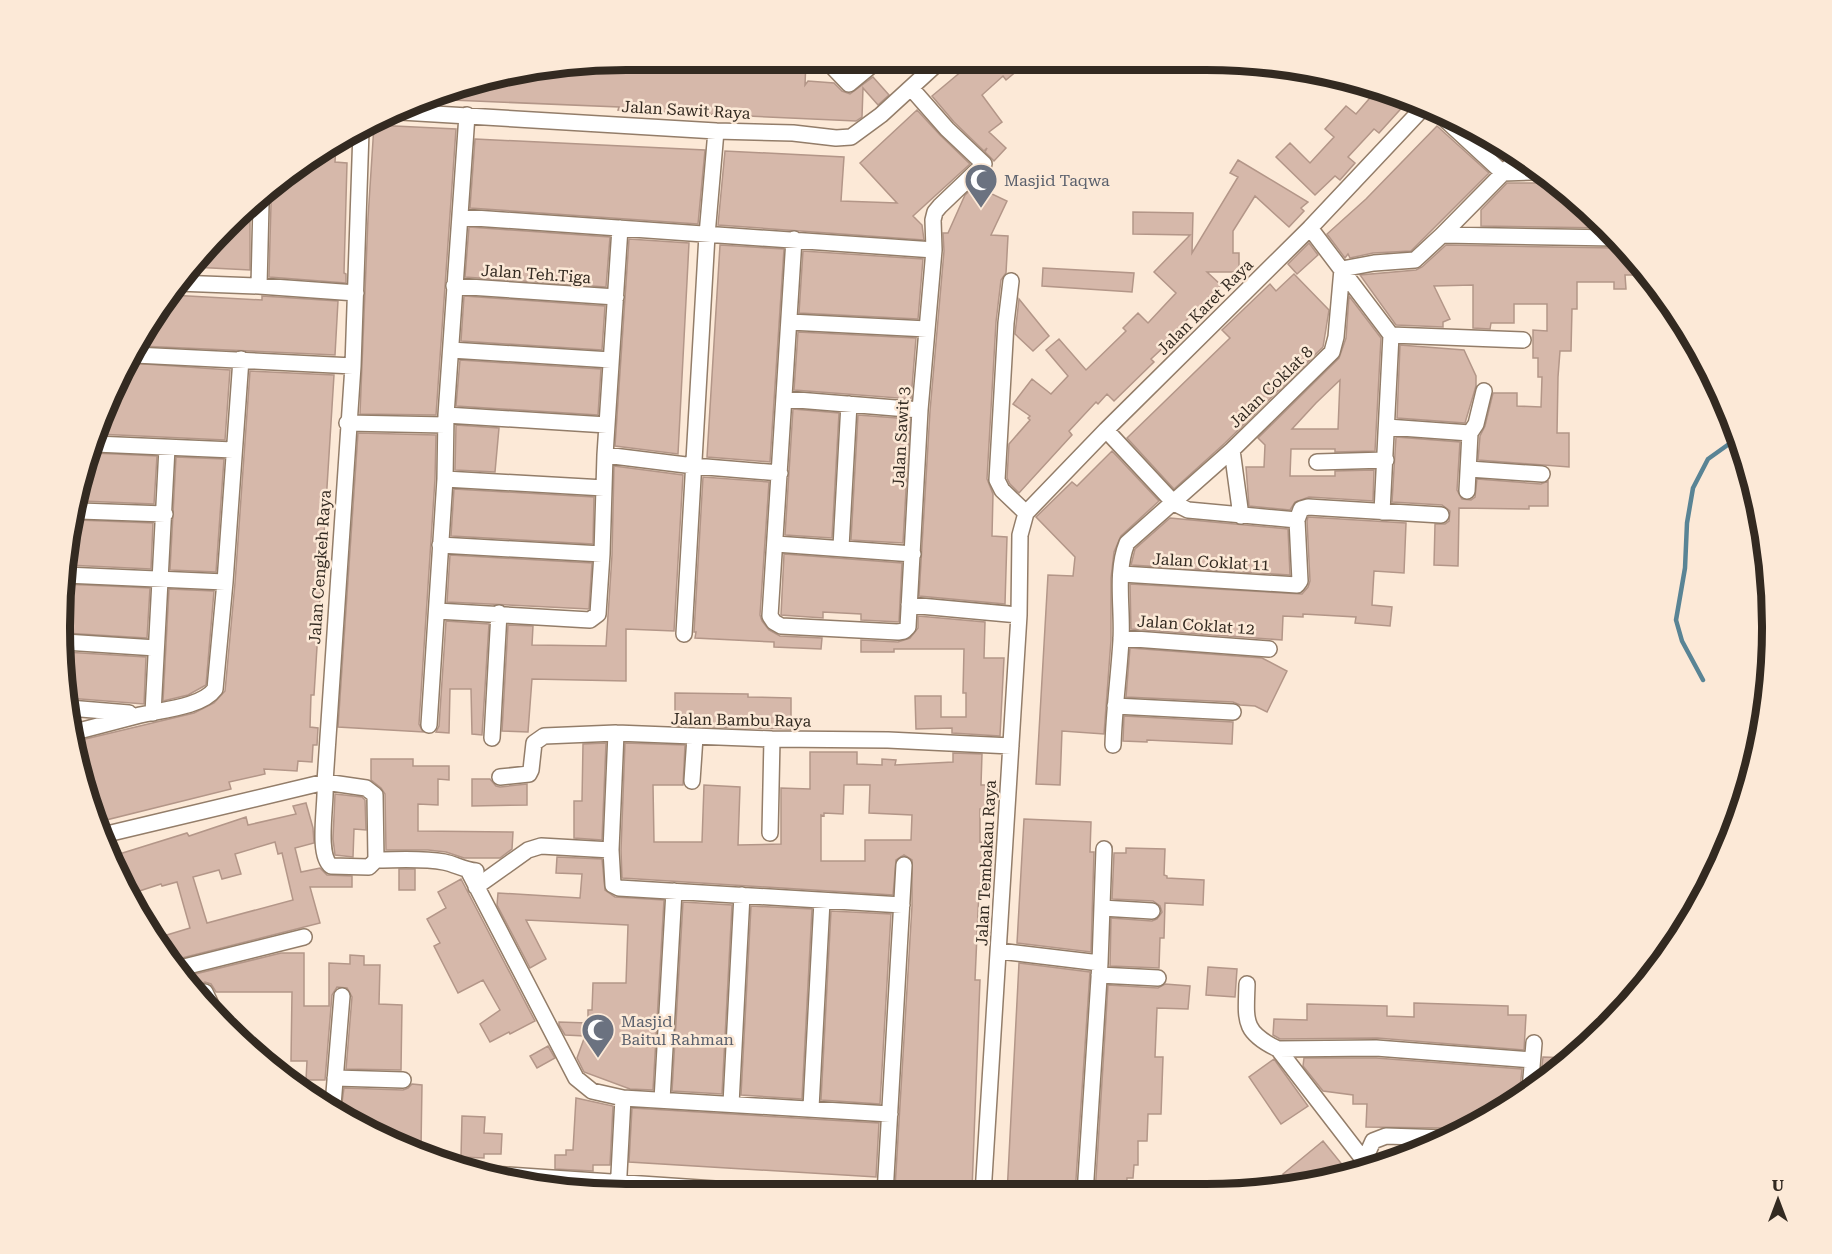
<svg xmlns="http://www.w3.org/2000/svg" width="1832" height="1254" font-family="'Roboto Serif',serif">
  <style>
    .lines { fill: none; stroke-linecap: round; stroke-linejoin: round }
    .stream { stroke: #598495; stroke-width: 4.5 }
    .building { fill: #d6b8aa; stroke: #b39688; stroke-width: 1.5; fill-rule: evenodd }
    .minor-casing { stroke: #937d69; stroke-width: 18 }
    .minor { stroke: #fff; stroke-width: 15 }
    .labels { text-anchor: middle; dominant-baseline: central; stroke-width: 5; stroke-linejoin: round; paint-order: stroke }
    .street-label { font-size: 16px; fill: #332a21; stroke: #fce9d7 }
    .worship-label { font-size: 16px; fill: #5b616d; stroke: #fce9d7; text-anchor: start }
    .rim { fill: none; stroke: #332a21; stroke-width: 8 }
  </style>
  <rect width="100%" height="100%" fill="#fce9d7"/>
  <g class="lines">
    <path class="stream" d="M1703 680 1682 641 1676 620 1685 568 1687 523 1693 488 1708 459 1729 444 1734 426"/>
  </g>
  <path class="building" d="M627 60H806L805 85 808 81 834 83 842 91 850 94 873 77 889 95 878 105 863 88 862 117 856 121 618 110 619 107 427 99 445 90Z
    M840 60H857L860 62 850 71Z
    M975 60H1010L1018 70 1006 80 1003 76 982 95 1002 122 989 132 1006 148 994 161 985 152 987 148 984 151 954 122 932 96Z
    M1376 91 1407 102 1379 133 1374 129 1348 157 1355 163 1340 180 1335 176 1315 195 1276 157 1290 143 1310 163 1334 137 1325 129 1346 106 1356 114Z
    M917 110 940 135 970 164 913 216 922 225 924 240 718 225 725 151 844 157 841 201 897 203 860 163Z
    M374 125 456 129 436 415 360 414 368 218Z
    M1437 126 1489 173 1411 251 1373 253 1350 258 1348 254 1345 258 1327 234 1366 199Z
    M475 139 705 150 698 224 470 208Z
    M336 144 335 162 347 163 344 273 346 274V283L269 277 271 204 268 197 312 156Z
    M1238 160 1308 202 1301 208 1304 211 1289 227 1255 196 1233 231V253H1239V272H1207L1221 285 1166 341 1168 343 1151 359 1154 362 1114 401 1107 394 1098 404 1096 402 1069 431 1072 435 1019 493 1010 484 1007 478 1009 444 1030 420 1028 418 1030 416 1013 404 1032 379 1051 394 1068 376 1046 350 1059 339 1086 370 1126 331 1123 328 1138 313 1148 323 1176 293 1154 272 1190 235 1133 234V212L1193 213 1192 253 1238 177 1230 173Z
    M1507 183H1547L1608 228 1481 226V210Z
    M975 186 1007 201 991 235 1008 236 1006 273 1001 280 996 322 987 479 993 494 992 536 1007 537 1005 604 919 596 930 411 944 251 943 233H948L965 195Z
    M250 213V270L193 267 216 246Z
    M469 227 610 237 606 287 465 277Z
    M629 239 689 243 678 454 615 446Z
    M1309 243 1318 255 1297 274 1288 264Z
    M720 245 784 249 770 462 707 457Z
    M1446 245 1616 248 1622 246 1646 275H1625L1626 289H1614V282H1577V309H1572L1571 351H1560L1558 377 1557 433H1569V467L1478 460 1480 436 1485 426 1493 393H1517V406L1541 407 1542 377H1538V358H1533V330L1547 331V304H1514V323H1491L1490 329 1473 328V285L1434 286 1450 319 1443 322V327L1396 325 1360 275 1416 270 1422 267Z
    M803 251 923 259 918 319 799 313Z
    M1043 268 1134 273 1132 292 1042 286Z
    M1294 274 1329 310 1323 347 1225 443 1174 489 1127 438 1230 338 1222 330 1270 284 1276 291Z
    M170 295 262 300V296L338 301 335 355 140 346Z
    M464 296 605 306 602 350 461 341Z
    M1349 296 1381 338 1375 451 1335 452V449H1291L1290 476H1335V471L1374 470 1373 501 1309 497 1295 502 1290 510 1249 506 1246 467H1264L1265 445 1258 438 1339 358 1346 338ZM1340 380 1338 429H1292L1316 403Z
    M1019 299 1049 336 1033 351 1015 334Z
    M798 332 916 338 911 399 794 390Z
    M1400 345 1464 350 1476 376V386L1465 423 1397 418Z
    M460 360 601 369 598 415 456 406Z
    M130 363 230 370 225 440 97 434 103 411Z
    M250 371 334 375 314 695H311L310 727 318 728 317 745H313L312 762 298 761 297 771 264 769 265 774 229 782 231 789 102 821 73 742 194 713 214 703 225 691 235 583Z
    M793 409 839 413 832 538 785 535Z
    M858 415 910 419 903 543 851 540Z
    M456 425 499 428 495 472 455 470Z
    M358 433 436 435 435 479 419 724 423 732 338 727Z
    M1396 437 1460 442 1457 490 1462 499 1471 500 1475 497 1477 479 1541 484 1548 481V506H1529V509L1459 508 1458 566 1434 565 1435 524H1445L1449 521 1450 511 1442 505 1392 502Z
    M1112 451 1159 501 1121 536 1114 552 1111 578V640L1104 734 1062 731 1060 785 1036 784 1048 575 1073 576 1075 557 1036 517 1072 482 1077 486Z
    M93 453 157 456 154 504 82 501Z
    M176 457 224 459 216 572 170 570Z
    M614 466 683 475 674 631 626 629V681L532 679 528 732 502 731 508 625 533 626 532 645 606 646 612 555Z
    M703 477 769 482 760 615 762 621 769 630 780 636 822 638 821 649 774 647V642L695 638 696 632H694Z
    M454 489 594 497 593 544 451 536Z
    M1308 517 1406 523 1404 573 1374 571 1372 605 1392 607 1390 626 1355 623 1356 617 1303 614V617L1283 616 1282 640 1131 629 1130 584 1302 594 1308 587 1310 581 1307 521Z
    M1170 518 1288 529 1290 575 1131 565 1135 549Z
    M77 520 153 523 151 569 67 565Z
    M784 554 902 563 899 622 861 620V614L823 612V618L781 615Z
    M450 555 592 563 589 609 447 602Z
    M63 584 150 588 147 638 64 633Z
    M169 589 214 591 206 685 188 695 163 701Z
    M918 616 985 622 984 658H1004L1000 736 952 733V728L916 729 915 696H941V717H966V693H963L964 649H894V652H861V640L898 642 910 638 918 628Z
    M446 621 489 624 482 735 472 734 471 689H450L449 733 436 732 439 726Z
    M1130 648 1262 658 1287 671 1267 712 1255 706 1240 705 1233 702 1126 697Z
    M65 652 146 657 144 704 68 698Z
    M675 693 748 694V697L791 698V729L675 726Z
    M1124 716 1233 722 1232 744 1147 740V742L1123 741Z
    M606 743 602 840 574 838V801H582L583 744Z
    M625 743 685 745 683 785H653L654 842H702L704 785 740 787 738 845 781 844V788L810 789V752H857V764L882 765V759L896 760 895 765 953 762V753L982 754 981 785H997L996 809H980V842L989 843V868H987L986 890H979L975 980H980L972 1190 895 1188 912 906V860L904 855 896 860 893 895 622 878 621 850ZM844 785H870L869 813 912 815 911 840H865V861H821V815L824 816V813L843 814Z
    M371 759H413V766H449V780L438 779V805L418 804V831L513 832 512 849 500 858H464L446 852 428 850H386L385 794 381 788 371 780Z
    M472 779H490L496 786 500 787 527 784V805L472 806Z
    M335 794 362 797 365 800 366 830 354 829 353 857 335 855 333 839Z
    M306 803 313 828 314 843 295 848 301 872 320 868 327 875 352 876V887H310L320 923 174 960 157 938 190 928 177 882 162 886 161 884 130 894 116 855 187 833 189 836 246 817 248 825 296 814 293 806ZM275 842 278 854 282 853 293 900 207 923 193 877 219 870 222 879 241 874 235 854Z
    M1024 819 1091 822 1090 852H1094L1091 952 1017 943Z
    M1126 848 1165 849 1164 875 1167 876V878L1204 880 1203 905 1165 903 1164 938H1160L1159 968 1110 966 1111 918 1152 921 1157 919 1162 912 1160 906 1153 901 1112 899 1114 853H1126Z
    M557 857 602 859 605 890 615 897 664 900 653 1090 630 1089 584 1072 577 1058 585 1036 565 1035 559 1025V1022L588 1023V1010H592L593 983H626L628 925 526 920 546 959 530 968 497 905 498 893 580 898 582 874 556 873Z
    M399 869H415V890H399Z
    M461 879 535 1021 510 1034 509 1032 490 1042 480 1024 500 1010 483 980 458 993 434 946 440 943 427 919 446 908 438 892Z
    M683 902 732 905 722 1094 672 1091Z
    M751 906 812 909 802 1099 741 1095Z
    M831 911 891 914 880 1104 821 1100Z
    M281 953H304V1006H329V963L350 964V955L364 956V965H380L379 1004 402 1005 401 1070 346 1069 352 997 347 988 337 987 332 995 325 1080H306L307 1061H291L292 992H216L211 984 205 982 200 984 196 989 187 976Z
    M1019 963 1090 972 1075 1194H1007Z
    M1208 967 1237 969 1235 997 1206 995Z
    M1165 984 1190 986 1188 1009 1157 1008 1155 1057H1163L1161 1114H1148L1147 1141H1138V1165H1134L1133 1178H1127L1126 1194H1095L1108 985 1158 988Z
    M1414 1003 1508 1006V1015H1526L1524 1050 1377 1038 1280 1039 1273 1035 1274 1019 1307 1020V1004L1387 1006V1016L1414 1017Z
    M548 1046 555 1058 537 1068 530 1056Z
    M1543 1057 1569 1058 1540 1082Z
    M1304 1058H1376L1522 1069 1520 1089 1523 1096 1458 1131 1446 1128 1366 1127 1367 1104H1353V1095L1323 1091 1303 1066Z
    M1274 1059 1308 1106 1281 1124 1249 1077Z
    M412 1084 422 1085 421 1148H413L376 1135 341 1110 344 1088 403 1090 408 1088Z
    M576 1098 613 1106 610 1165H593V1171L555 1169V1155H566V1150H573Z
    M632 1108 879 1123 876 1177 629 1162Z
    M462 1116 485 1117 484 1133 502 1134 501 1154H484V1158L461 1157Z
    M1323 1141 1349 1173 1316 1183 1293 1185 1283 1174Z"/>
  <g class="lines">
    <g class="minor-casing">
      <path id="minor" d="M826 60 849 84 878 60
        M401 112 716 131 793 133 836 138 851 137 881 115 941 60
        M1437 112 1503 173 1531 172
        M460 217 934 250
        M1310 228 1391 335 1382 512
        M1442 235 1616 238
        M794 239 770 616 774 622 781 626 898 632 904 631 908 627 920 410 934 250 933 220 935 212 940 206 984 164 947 129 911 88
        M1011 281 1006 323 997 480 1002 490 1026 513
        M177 283 259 286 356 293
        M259 286 261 204
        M454 286 616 297
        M790 322 927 329
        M1391 335 1523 340
        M451 350 611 360
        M135 355 353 366
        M785 399 920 410
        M446 415 607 425
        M347 423 445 425
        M1387 427 1470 433 1467 491
        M1106 430 1174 503 1188 510 1297 520 1301 509 1308 507 1441 515
        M1470 433 1476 424 1484 391
        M95 444 233 450
        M1232 450 1241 516
        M605 455 694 466 780 473
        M1317 462 1386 460
        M1469 469 1542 474
        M445 479 604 488
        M80 511 165 514
        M776 544 913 554
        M440 545 602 554
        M841 547 849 404
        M1122 574 1297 585 1300 581 1297 520
        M65 575 225 582
        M909 605 1019 615
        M437 611 590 620 598 614 602 554 605 455 620 228
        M684 634 707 235 716 131
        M1121 638 1269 649
        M65 642 156 648
        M1115 706 1233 712
        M69 708 129 713
        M153 713 167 448
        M429 725 445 479 446 415 467 115
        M71 733C94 727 117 721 140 715 161 710 202 707 215 689L225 582 241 359
        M616 733 611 850 613 885 619 888 902 905
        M492 738 499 613
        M1113 745C1114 710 1119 675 1121 640 1123 609 1115 572 1127 543L1232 450 1332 352 1336 337 1342 269 1374 263 1415 260 1442 235 1515 161
        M500 777 529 774 531 770 534 743 544 736 616 733 772 739 888 740 1011 746
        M692 781 695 737
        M770 833 772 739
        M107 834 325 782 366 788 375 795 376 860 369 867 331 866C316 854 327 802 325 782L353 366 361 131
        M376 860C398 860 422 858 444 862 455 864 464 870 476 871
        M468 870 576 1078 592 1091 623 1098 618 1193
        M476 887 528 850 541 846 611 850
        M1102 908 1152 911
        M999 951 1100 963
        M180 968 304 937
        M1099 975 1158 978
        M1247 984C1246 1020 1242 1032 1278 1049L1369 1167
        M205 992 215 1013
        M1278 1049 1376 1048 1532 1060
        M335 1078 403 1080
        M1530 1090 1534 1043
        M623 1098 890 1114
        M662 1100 674 891
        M731 1104 742 895
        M333 1105 342 996
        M811 1108 822 901
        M1364 1161 1373 1141 1386 1136 1446 1138
        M491 1174 790 1194
        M885 1194 904 865
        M983 1194 1019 615 1020 535 1026 513 1106 430 1310 228 1423 108
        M1085 1194 1100 963 1104 849"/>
    </g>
    <use href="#minor" class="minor"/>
  </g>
  <defs>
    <g id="mosque-pin" transform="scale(1.725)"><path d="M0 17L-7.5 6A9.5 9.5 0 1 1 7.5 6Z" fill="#6b7280" stroke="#fce9d7"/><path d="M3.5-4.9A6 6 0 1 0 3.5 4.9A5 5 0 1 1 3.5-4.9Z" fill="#fff"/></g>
  </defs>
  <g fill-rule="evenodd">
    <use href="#mosque-pin" x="981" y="180"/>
    <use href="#mosque-pin" x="598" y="1030"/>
  </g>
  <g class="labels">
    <g class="street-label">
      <text transform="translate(686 110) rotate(3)">Jalan Sawit Raya</text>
      <text transform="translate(536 274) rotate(4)">Jalan Teh.Tiga</text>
      <text transform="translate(1205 307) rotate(-45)">Jalan Karet Raya</text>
      <text transform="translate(1271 387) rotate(-44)">Jalan Coklat 8</text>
      <text transform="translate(901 437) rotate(-87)">Jalan Sawit 3</text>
      <text transform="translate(1211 562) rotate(3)">Jalan Coklat 11</text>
      <text transform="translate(320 567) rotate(-86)">Jalan Cengkeh Raya</text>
      <text transform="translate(1196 625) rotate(4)">Jalan Coklat 12</text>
      <text transform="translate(741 720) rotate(1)">Jalan Bambu Raya</text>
      <text transform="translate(986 863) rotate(-87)">Jalan Tembakau Raya</text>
    </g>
    <g class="worship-label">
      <text x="1004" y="180">Masjid Taqwa</text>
      <text x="621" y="1021">Masjid<tspan x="621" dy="18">Baitul Rahman</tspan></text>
    </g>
  </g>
  <path d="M0 0H1832V1254H0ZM626 70H1206A556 556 0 0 1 1762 626V628A556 556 0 0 1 1206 1184H626A556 556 0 0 1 70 628V626A556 556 0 0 1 626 70Z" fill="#fce9d7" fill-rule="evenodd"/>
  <path class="rim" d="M626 70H1206A556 556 0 0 1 1762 626V628A556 556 0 0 1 1206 1184H626A556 556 0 0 1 70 628V626A556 556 0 0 1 626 70Z"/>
  <g transform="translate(1778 1200)" stroke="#fce9d7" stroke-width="4.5" paint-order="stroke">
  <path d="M0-4.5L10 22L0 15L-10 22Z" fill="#332a21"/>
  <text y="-9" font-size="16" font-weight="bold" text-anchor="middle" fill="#332a21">U</text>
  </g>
</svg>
